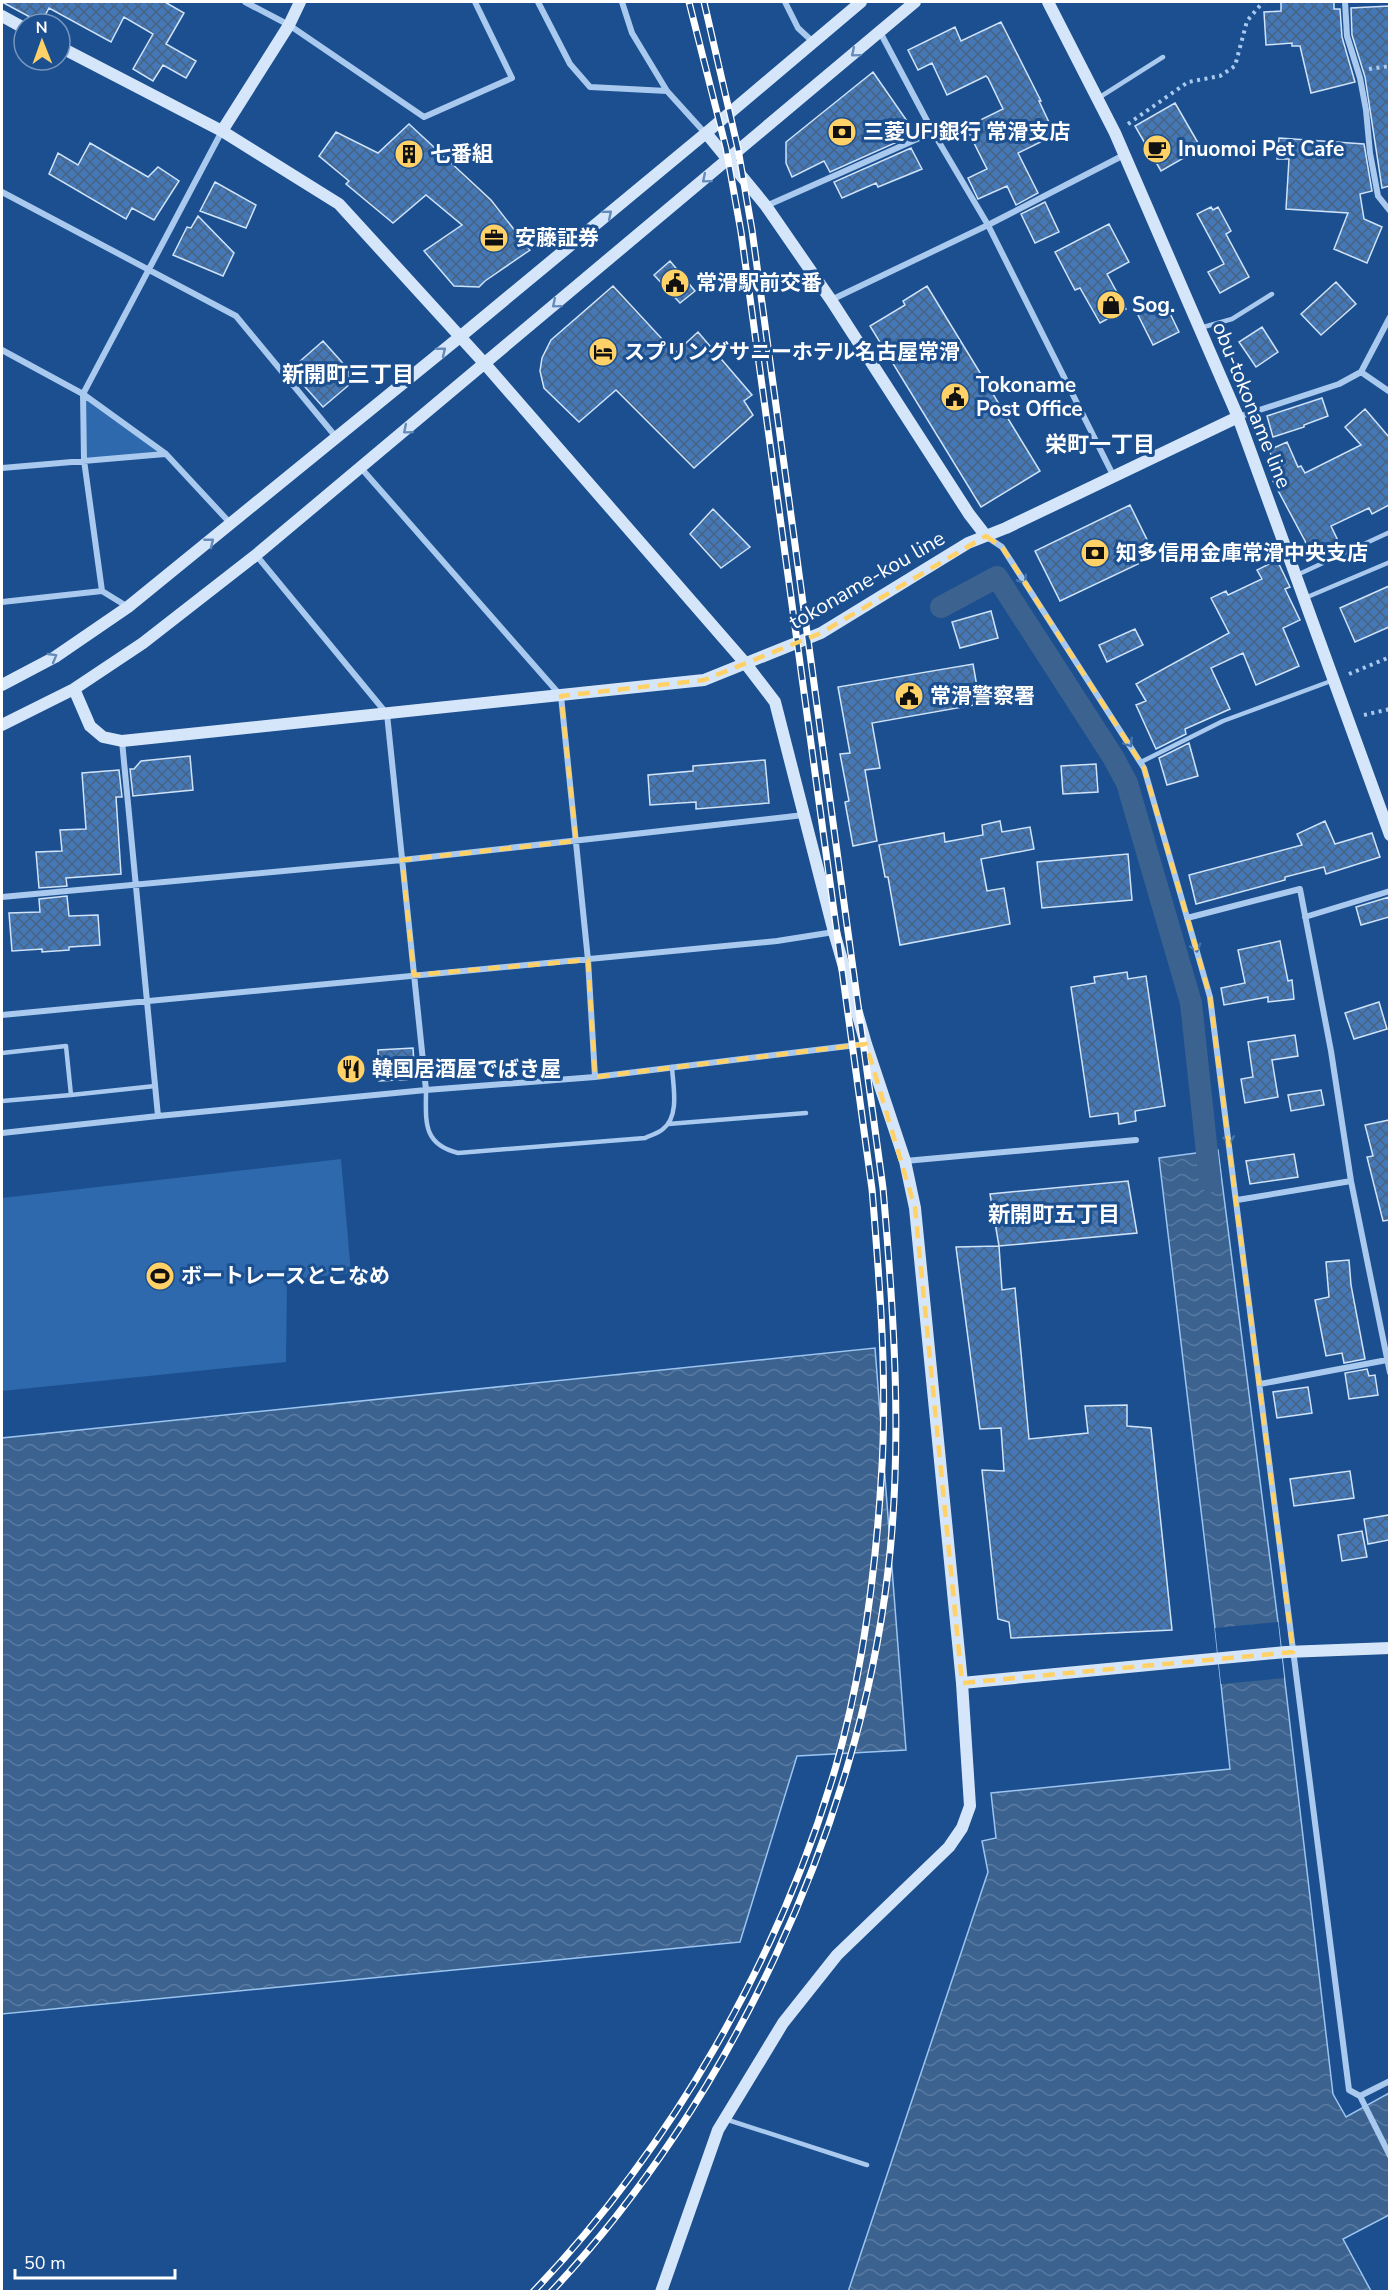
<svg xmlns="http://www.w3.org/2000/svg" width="1391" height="2293" font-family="'Nunito Sans','Noto Sans JP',sans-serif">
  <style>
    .green { fill: #2e69ad }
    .water { fill: url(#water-waves); stroke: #9cc4f0; stroke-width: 1.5 }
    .pier { fill: #1b4f8f }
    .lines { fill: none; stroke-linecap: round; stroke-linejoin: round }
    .canal { stroke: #3c6290; stroke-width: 22 }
    .building { fill: url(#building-cross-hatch); stroke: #cfe3fa; stroke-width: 1.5 }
    .path { stroke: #a9c9ee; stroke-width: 4; stroke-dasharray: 3 4.5; stroke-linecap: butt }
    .lane { stroke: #a9c9ee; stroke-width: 4.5 }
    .street { stroke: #a9c9ee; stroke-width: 6 }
    .secondary { stroke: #d6e6fa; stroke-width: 12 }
    .rail-casing { stroke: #fff; stroke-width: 7 }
    .rail { stroke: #1b4f8f; stroke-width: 4.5; stroke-dasharray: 14; stroke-linecap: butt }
    .oneway { stroke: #668bba }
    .oneway2 { stroke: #4674ac }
    .marked { fill: none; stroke: #ffd166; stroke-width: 4.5; stroke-dasharray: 12 8; stroke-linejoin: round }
    .labels { text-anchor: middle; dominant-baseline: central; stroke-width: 6; stroke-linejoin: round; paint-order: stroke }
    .poi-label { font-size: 21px; font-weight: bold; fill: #fff; stroke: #1b4f8f; text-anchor: start }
    .street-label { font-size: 21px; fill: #fff; stroke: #1b4f8f }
    .neighbourhood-label { font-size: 22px; font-weight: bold; fill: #fff; stroke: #1b4f8f }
  </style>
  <defs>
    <pattern id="water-waves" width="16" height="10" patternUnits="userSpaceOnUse" patternTransform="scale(1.5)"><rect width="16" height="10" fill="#3c6290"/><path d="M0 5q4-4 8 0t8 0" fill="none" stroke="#597aa1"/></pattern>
    <pattern id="building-cross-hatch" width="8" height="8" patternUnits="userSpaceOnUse" patternTransform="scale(1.5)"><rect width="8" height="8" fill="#4478b7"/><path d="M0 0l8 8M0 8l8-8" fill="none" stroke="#486282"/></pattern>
  </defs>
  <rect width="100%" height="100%" fill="#1b4f8f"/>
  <path class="green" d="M83 394 166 454 84 460Z
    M341 1159 351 1273 287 1280 286 1362 2 1391V1198Z"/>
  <path class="water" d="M1218 1150 1278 1622 1333 2094 1346 2117 1389 2093V2215L1343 2239 1371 2291 848 2292 988 1872 982 1841 996 1838 991 1793 1230 1769 1215 1628 1159 1158Z
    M875 1348 906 1750 797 1756 740 1942 2 2014V1438Z"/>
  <path class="pier" d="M1278 1622 1284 1678 1221 1684 1215 1628Z"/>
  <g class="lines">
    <path class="canal" d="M941 607 997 577 1113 757 1127 783 1191 1003 1210 1181"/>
  </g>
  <path class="building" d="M2 2H165L184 13 166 44 196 61 186 78 163 65 153 81 133 69 153 34 124 17 111 42 49 8 41 23Z
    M1281 2H1334V9H1340L1342 37 1355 82 1311 93 1300 46H1292V43L1266 45 1264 12 1281 11Z
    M1389 6V186L1382 188 1365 77 1352 35 1351 8Z
    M1001 22 1041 101H1039L1055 135 1018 153 1038 193 1016 205 1007 186 978 199 968 178 987 169 966 127 1003 109 988 78 986 76 947 95 932 63 918 70 908 50 955 27 961 41Z
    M873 72 907 121 899 125 906 138 830 172 824 161 792 177 786 163V142Z
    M1175 103 1201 148 1161 171 1135 126Z
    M409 124 491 200 530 250 485 281 479 287 454 286 424 251 462 225 426 195 393 223 346 184 349 181 319 156 336 132 378 153Z
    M1279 138 1364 144 1372 191 1360 194 1364 219 1382 227 1367 263 1334 249 1348 213 1286 209 1289 159H1277Z
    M90 143 148 177 158 167 179 181 154 220 132 208 126 219 49 174 58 153 78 165Z
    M911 148 922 169 878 187 876 183 842 198 834 182Z
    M215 182 256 205 246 228 200 211Z
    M1045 202 1059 232 1035 243 1021 214Z
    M1211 207 1213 210 1218 207 1231 231 1226 234 1249 277 1220 293 1208 272 1224 264 1197 214Z
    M198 216 234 253 223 276 173 255 187 227 191 228Z
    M1109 224 1129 262 1107 274 1126 309 1100 323 1080 288 1075 290 1055 252Z
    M670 261 695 291 680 303 654 275Z
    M1336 282 1356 304 1321 335 1301 314Z
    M613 286 675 353 698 332 752 395 744 401 753 415 694 468 616 390 579 422 544 388 540 371 542 358 551 340Z
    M927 286 1040 471 981 507 870 326 905 305 903 301Z
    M1164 301 1179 332 1153 345 1138 315Z
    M1262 327 1278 352 1256 367 1239 342Z
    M323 341 349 370 350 384 323 407 290 370Z
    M1322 398 1328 416 1304 425V427L1273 437 1267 416Z
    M1365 409 1389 437V505L1372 514 1369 508 1331 526 1341 547 1312 560 1305 541 1273 481 1280 477 1269 450 1287 442 1298 467 1301 466 1305 473 1361 445 1345 427Z
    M1130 505 1155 556 1060 601 1035 551Z
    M713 509 750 547 721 568 690 534Z
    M1277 560 1290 587 1285 589 1300 620 1283 628 1299 666 1256 685 1243 653 1211 668 1230 709 1185 729 1186 734 1156 749 1136 705 1146 701 1136 684 1229 633 1211 598 1226 591 1228 595 1262 579 1257 570Z
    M1389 586V627L1355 642 1340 608Z
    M991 611 998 638 960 648 952 622Z
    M1135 629 1143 645 1107 662 1099 645Z
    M973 664 980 704 872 723 880 768 865 770 877 841 853 846 845 802 849 801 840 754 850 753 838 687Z
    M1189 743 1198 776 1167 785 1159 758Z
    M190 756 193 790 133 796 130 769H134L141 761Z
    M765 760 769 803 696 809V802L650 805 648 775 693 771V766Z
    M1096 764 1098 792 1063 794 1061 766Z
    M119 770 122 797H116L121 874 66 878 67 886 39 888 36 852 62 851 60 830 86 829 82 773Z
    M1000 821 1002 832 1030 827 1034 849 981 859 987 891 1004 888 1010 924 900 945 888 877H885L879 845 944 833 945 842 983 835 982 825Z
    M1325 821 1335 844 1372 833 1380 857 1326 874 1324 867 1285 877V880L1196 904 1189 875 1302 845 1297 834Z
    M1128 854 1132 900 1042 908 1037 862Z
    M67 896 69 916 98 915 100 945 69 947V950L42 952V949L12 951 9 913 40 912 39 899Z
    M1389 897V917L1361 925 1356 907Z
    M1280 941 1288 981 1292 980 1294 999 1268 1002V997L1224 1005 1221 988 1245 983 1238 950Z
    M1127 972 1128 979 1146 976 1165 1106 1135 1111 1136 1121 1119 1124 1118 1113 1090 1117 1071 987 1095 983 1094 977Z
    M1379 1002 1387 1029 1354 1039 1345 1013Z
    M1295 1035 1298 1056 1272 1060 1278 1097 1245 1103 1241 1079 1253 1077 1248 1042Z
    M413 1048 415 1079 379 1081 378 1050Z
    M1321 1090 1324 1105 1291 1111 1288 1095Z
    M1389 1120V1220L1383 1221 1367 1157 1373 1156 1365 1125Z
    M1294 1154 1298 1177 1250 1184 1246 1161Z
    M1128 1181 1137 1233 999 1246 990 1194Z
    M999 1246 1002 1290 1015 1288 1029 1439 1088 1433 1085 1406 1127 1405V1426L1151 1428 1172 1630 1011 1638 1009 1622 998 1619 982 1470 1004 1471 1001 1428 980 1429 956 1247Z
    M1349 1260 1351 1285 1365 1359 1344 1363 1342 1353 1326 1356 1315 1300 1329 1297 1326 1262Z
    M1367 1369 1369 1376 1375 1375 1378 1395 1349 1399 1345 1373Z
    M1308 1387 1312 1413 1277 1418 1273 1392Z
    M1350 1471 1354 1498 1294 1506 1290 1479Z
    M1389 1515V1540L1368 1544 1364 1519Z
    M1362 1531 1367 1557 1342 1561 1338 1535Z"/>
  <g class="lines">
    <path class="path" d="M1369 69 1390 66
      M1128 124 1188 82 1220 76 1235 66 1247 21 1263 2
      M1349 674 1390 657
      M1364 715 1390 709"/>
    <path class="lane" d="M1100 97 1163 57
      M1200 328 1232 319 1272 294
      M1297 575 1390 532
      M1305 598 1390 562
      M1141 762 1223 721 1331 681
      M2 1053 66 1046 71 1095 155 1086
      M426 1090C426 1121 422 1144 458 1153L645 1138C651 1135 659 1133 663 1129 680 1116 673 1086 672 1067
      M2 1101 71 1095
      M668 1124 806 1113
      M725 2119 867 2165"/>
    <path class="street" d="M245 2 289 25 424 117 512 78 475 2
      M538 2 570 64 590 87 667 91
      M622 2 632 33 667 91 705 133
      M785 2 798 28 812 41
      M1345 2 1347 36 1360 78 1366 110 1370 153 1378 196 1390 211
      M880 32 933 132 988 225 1114 477
      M2 192 236 316 336 437
      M766 206 933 132
      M831 300 988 225 1124 155
      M2 350 83 394 166 454 231 524
      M1361 372 1390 392
      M1238 417 1339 384 1361 372 1390 317
      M2 468 165 454
      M361 468 561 696 588 960 595 1077
      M987 537 1002 547 1144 768 1210 997 1349 2090 1360 2096 1390 2156
      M256 555 387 714 426 1090
      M2 602 102 591
      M128 607 102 591 84 460 83 394 222 131
      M122 741 158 1116
      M2 897 402 860 804 815
      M1305 917 1390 891
      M1187 918 1300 889 1331 1051 1351 1181 1390 1373
      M2 1015 777 941 834 932
      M2 1133 158 1116 426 1090 595 1077 865 1044
      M905 1161 1136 1140
      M1237 1200 1351 1181
      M1260 1384 1387 1360
      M1360 2096 1390 2081"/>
    <path class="secondary" d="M1048 2 1115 133 1238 417 1390 835
      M2 16 24 28
      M60 47 222 131 339 204 485 364 746 664 775 702 834 932 866 1044 905 1161 915 1208 962 1683 970 1806 962 1828 949 1847 837 1955 783 2023 718 2130 661 2292
      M222 131 289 25 300 2
      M706 133 766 206 831 300 969 514 986 536
      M2 685 55 657 128 607 461 336 706 133 861 2
      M74 689 90 726 103 737 122 741 704 680 821 633 968 543 1006 528 1238 417
      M2 725 74 689 143 643 256 555 915 2
      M962 1683 1286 1652 1390 1648"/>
    <g class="rail-casing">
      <path id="rail" d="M533 2292C671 2148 780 1958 836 1766 862 1674 875 1577 881 1482 888 1385 880 1286 872 1189L741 232 726 148 689 2
        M551 2292C729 2103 858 1828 888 1571 903 1444 894 1315 883 1188L752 230 738 149 704 2"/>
    </g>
    <use href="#rail" class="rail"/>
  </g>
  <defs><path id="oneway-chevron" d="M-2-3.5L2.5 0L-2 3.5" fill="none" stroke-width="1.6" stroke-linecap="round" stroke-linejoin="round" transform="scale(1.5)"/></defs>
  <g class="oneway">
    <use href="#oneway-chevron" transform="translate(855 53) rotate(140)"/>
    <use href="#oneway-chevron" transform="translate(706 179) rotate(140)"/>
    <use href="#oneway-chevron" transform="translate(608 214) rotate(-40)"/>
    <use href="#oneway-chevron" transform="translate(556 304) rotate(140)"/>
    <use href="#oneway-chevron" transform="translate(442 351) rotate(-39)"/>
    <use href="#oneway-chevron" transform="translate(407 430) rotate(140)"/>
    <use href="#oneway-chevron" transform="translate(210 542) rotate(-39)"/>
    <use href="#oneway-chevron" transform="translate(53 657) rotate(-30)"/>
  </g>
  <g class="oneway2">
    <use href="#oneway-chevron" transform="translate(1023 580) rotate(57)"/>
    <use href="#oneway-chevron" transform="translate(1129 743) rotate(57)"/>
    <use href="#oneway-chevron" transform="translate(1196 948) rotate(74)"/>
    <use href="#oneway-chevron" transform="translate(1229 1140) rotate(82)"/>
  </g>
  <path class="marked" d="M986 536 1002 547 1144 768 1210 997 1293 1652 962 1683 915 1208 866 1044 595 1077 588 960 414 975 402 860 576 841 561 696 704 680 821 633Z"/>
  <defs>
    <g id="bank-disc" transform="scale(1.5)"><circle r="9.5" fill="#ffd166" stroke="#1b4f8f"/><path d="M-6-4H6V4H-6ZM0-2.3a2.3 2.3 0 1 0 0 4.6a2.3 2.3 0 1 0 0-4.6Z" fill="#111"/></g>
    <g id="cafe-disc" transform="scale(1.5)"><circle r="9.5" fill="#ffd166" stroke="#1b4f8f"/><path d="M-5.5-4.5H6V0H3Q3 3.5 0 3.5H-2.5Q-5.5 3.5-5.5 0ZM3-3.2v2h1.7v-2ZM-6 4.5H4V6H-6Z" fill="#111"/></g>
    <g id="building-disc" transform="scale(1.5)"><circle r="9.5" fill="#ffd166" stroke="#1b4f8f"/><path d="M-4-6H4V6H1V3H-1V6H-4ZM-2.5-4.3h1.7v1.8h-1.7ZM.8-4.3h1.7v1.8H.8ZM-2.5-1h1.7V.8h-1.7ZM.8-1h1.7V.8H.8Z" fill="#111"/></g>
    <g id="office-disc" transform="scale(1.5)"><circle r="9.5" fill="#ffd166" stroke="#1b4f8f"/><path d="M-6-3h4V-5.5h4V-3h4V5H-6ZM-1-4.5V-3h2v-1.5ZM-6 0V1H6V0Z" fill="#111"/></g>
    <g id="civic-disc" transform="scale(1.5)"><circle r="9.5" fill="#ffd166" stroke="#1b4f8f"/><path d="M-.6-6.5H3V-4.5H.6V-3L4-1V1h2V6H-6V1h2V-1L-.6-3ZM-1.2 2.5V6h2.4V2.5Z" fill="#111"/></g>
    <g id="shop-disc" transform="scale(1.5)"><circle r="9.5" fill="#ffd166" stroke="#1b4f8f"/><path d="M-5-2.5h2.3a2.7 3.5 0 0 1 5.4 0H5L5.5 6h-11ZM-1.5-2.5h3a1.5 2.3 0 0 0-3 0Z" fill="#111"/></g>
    <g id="hotel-disc" transform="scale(1.5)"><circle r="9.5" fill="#ffd166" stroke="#1b4f8f"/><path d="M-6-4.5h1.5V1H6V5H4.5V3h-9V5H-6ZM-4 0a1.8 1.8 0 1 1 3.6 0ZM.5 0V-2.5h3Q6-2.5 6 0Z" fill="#111"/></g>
    <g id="restaurant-disc" transform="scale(1.5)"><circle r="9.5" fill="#ffd166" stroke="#1b4f8f"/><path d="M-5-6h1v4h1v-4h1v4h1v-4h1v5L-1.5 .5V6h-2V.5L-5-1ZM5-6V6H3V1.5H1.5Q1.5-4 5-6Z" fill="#111"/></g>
    <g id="stadium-disc" transform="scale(1.5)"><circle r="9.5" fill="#ffd166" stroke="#1b4f8f"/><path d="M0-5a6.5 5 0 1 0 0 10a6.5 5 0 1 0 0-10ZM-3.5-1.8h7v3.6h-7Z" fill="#111"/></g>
  </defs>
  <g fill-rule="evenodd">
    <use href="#bank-disc" x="842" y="132"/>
    <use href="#cafe-disc" x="1157" y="149"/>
    <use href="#building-disc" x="409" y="154"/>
    <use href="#office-disc" x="494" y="238"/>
    <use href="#civic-disc" x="675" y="283"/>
    <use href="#shop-disc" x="1111" y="305"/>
    <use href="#hotel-disc" x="603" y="352"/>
    <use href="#civic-disc" x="955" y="397"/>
    <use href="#bank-disc" x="1095" y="553"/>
    <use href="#civic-disc" x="909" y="696"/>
    <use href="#restaurant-disc" x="351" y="1069"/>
    <use href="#stadium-disc" x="160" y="1276"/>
  </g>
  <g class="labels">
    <g class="poi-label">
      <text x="863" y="132">三菱UFJ銀行 常滑支店</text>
      <text x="1178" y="149">Inuomoi Pet Cafe</text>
      <text x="430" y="154">七番組</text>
      <text x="515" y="238">安藤証券</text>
      <text x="696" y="283">常滑駅前交番</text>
      <text x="1132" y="305">Sog.</text>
      <text x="624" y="352">スプリングサニーホテル名古屋常滑</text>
      <text x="976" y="385">Tokoname<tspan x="976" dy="24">Post Office</tspan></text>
      <text x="1116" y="553">知多信用金庫常滑中央支店</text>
      <text x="930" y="696">常滑警察署</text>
      <text x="372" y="1069">韓国居酒屋でばき屋</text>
      <text x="181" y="1276">ボートレースとこなめ</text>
    </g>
    <g class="street-label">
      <text transform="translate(1252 405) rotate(68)">obu-tokoname line</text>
      <text transform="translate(867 580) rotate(-30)">tokoname-kou line</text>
    </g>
    <g class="neighbourhood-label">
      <text x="348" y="375">新開町三丁目</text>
      <text x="1100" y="445">栄町一丁目</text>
      <text x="1054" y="1215">新開町五丁目</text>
    </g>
  </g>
  <rect width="1391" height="2293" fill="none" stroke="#ffffff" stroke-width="6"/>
  <g transform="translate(42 42) rotate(359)"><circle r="28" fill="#1b4f8f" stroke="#7695bc" stroke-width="1.5"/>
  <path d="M0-4.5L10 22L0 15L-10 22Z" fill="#ffd166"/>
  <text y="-9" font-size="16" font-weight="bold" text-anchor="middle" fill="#ffffff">N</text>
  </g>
  <path d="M15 2269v9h160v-9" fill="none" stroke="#ffffff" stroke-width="3"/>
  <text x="24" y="2269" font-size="18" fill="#ffffff" stroke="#1b4f8f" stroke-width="4.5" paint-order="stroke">50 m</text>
</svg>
